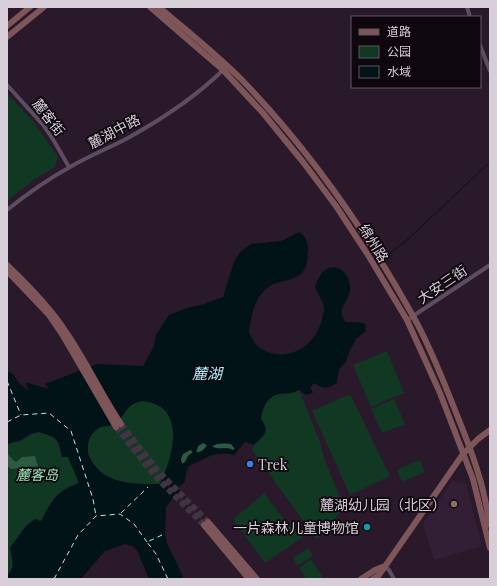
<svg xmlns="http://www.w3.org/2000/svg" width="497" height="586" font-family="'Playfair Display','Noto Sans SC',serif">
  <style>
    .built { fill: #331f35 }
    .green { fill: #103823 }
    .forest { fill: #2d5b41 }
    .water { fill: #021317; fill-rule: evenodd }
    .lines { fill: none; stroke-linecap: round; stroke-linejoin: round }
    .stream { stroke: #021317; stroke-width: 1 }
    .ferry { stroke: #b5ecf8; stroke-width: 1; stroke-dasharray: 5 4; stroke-linecap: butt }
    .secondary-tunnel { stroke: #433444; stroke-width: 6; stroke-dasharray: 6 3; stroke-linecap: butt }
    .street { stroke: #5e4c60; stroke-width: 4 }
    .secondary { stroke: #7e5659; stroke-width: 6 }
    .shop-dot { fill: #3f7fe0; stroke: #0e070e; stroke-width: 1.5 }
    .education-dot { fill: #8d6e63; stroke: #0e070e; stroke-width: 1.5 }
    .culture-dot { fill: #0f9aa8; stroke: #0e070e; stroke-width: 1.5 }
    .labels { text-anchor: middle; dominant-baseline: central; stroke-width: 3.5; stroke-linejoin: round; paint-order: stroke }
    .street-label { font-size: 14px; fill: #d8ced9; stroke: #0e070e }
    .poi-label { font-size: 14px; fill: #d8ced9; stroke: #0e070e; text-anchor: end }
    .park-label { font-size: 14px; font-style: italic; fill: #99e4b6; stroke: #0e070e }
    .water-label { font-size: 15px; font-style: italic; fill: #b5ecf8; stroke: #0e070e }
  </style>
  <rect width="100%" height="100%" fill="#29192a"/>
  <path class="built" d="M452 481 466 484 482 546 434 560 423 524Z"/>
  <path class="green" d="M7 93 33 121 58 157 55 167 35 179 7 201Z
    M387 351 404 393 371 407 353 365Z
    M299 390 320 442 324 458 343 505 329 531 316 539 252 450 254 445 262 437 266 427 261 419C262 408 268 395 280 394 288 393 292 394 299 390Z
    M350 394 390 476 350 495 312 411Z
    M394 399 405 424 382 433 371 409Z
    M142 401C188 405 173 457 160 484 136 484 107 485 93 463 91 459 88 456 88 452 87 443 89 436 96 430 102 424 109 428 115 423 128 415 123 405 142 401Z
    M39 432C56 437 58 440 62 457H68L79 483C57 492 52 501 41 521L35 519 26 526 10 548C12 559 16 568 7 575V445C11 442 15 443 20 441 27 438 31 434 39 432Z
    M420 460 425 472 402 482 397 470Z
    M264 493 290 527 294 524 303 537 265 563 233 519Z
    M308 548 313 556 297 566 293 558Z
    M311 559 324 579H306L299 568Z"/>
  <path class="forest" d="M203 443 207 445C205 449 201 453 196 453L198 446Z
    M218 443 231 444 235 449 233 450C226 447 220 450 213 448L212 446Z
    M191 450 193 452 188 456 185 462 183 464 180 460 183 454Z
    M7 453 13 460 16 462 22 457 35 456 38 466 11 469 7 466Z"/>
  <path class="water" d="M299 232C307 237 308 242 308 251 307 255 308 262 306 266 299 285 277 277 265 290 253 301 251 318 249 333 252 338 255 345 260 348 286 365 316 346 322 319 322 316 324 312 324 309 324 302 317 294 315 286 318 279 320 273 327 269 340 263 351 276 350 290 350 297 343 303 342 310 341 315 343 318 345 322 352 323 358 321 365 324L366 331 356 339 349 352 346 362 339 369 337 383C326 389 325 390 314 383L310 387 313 393 306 395 299 390C292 394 288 393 280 394 268 395 262 408 261 419 270 433 264 435 254 445L245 442 234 455C218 452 212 454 198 462 194 464 190 464 188 468 183 477 190 479 179 487V494L171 500 166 507 165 534 167 543 184 579H149L137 550 132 546 125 544 105 551 81 579H7V575C16 568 12 559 10 548L26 526 35 519 41 521C53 499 55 492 79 483L68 457H62L59 443 54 437 39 432 30 434 22 440 10 443 7 445V370L10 373 13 374 19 383 29 391 25 382 49 389 45 384 97 364 143 366 154 346 156 335 169 315 187 308 204 304 223 297 234 262 240 252 251 244 281 241ZM142 401C188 405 173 457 160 484 136 484 107 485 93 463 91 459 88 456 88 452 87 443 89 436 96 430 102 424 109 428 115 423 128 415 123 405 142 401ZM203 443 207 445C205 449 201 453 196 452L198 446ZM226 443 231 444 235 449 233 450C226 446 218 451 212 446L217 444ZM189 450H191L193 452 188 456 185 462 182 464 181 459 183 454Z"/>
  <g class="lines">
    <path class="stream" d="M390 253 407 240 490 162"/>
    <path class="ferry" d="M7 381 21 415
      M7 422 21 415 49 413 71 431 93 499 96 516
      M121 513 148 487
      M162 535 147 542 156 554 168 579
      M54 579 78 535 96 516 120 514 134 524 147 542"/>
    <path class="secondary-tunnel" d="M121 424 157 470 208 522
      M116 427 153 474 204 525"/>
    <path class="street" d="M467 7 470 17
      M480 45 490 71
      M7 85 44 126 54 141 69 167
      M7 210C27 194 48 179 70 167 89 156 109 148 128 138 162 119 196 97 224 69
      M407 320 490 265
      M385 566 389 570 394 579"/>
    <path class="secondary" d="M150 7 223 70 263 113 303 162 336 206 368 255 407 320 440 393 473 479 490 548
      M159 7C187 31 216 54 242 80 309 150 366 231 413 316 429 344 441 375 453 405 462 428 472 451 479 476 484 491 487 509 490 525
      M7 26 30 7
      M7 37 44 7
      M7 265C28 285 50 307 66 332 86 361 101 394 121 424
      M7 271 49 315 62 334 116 427
      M208 522 257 579
      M204 525 249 579
      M361 579 375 570 385 566
      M373 579 379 575 463 454 478 439 490 430"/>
  </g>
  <circle class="shop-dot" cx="250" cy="464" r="4"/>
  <circle class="education-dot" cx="454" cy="504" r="4"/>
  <circle class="culture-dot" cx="367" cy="527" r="4"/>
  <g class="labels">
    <g class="street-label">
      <text transform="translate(49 117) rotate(52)">麓客街</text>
      <text transform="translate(114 131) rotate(-28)">麓湖中路</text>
      <text transform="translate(374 243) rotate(58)">绵州路</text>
      <text transform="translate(442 284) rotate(-34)">大安三街</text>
    </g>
    <g class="poi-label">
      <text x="258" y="464" text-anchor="start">Trek</text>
      <text x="446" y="504">麓湖幼儿园（北区）</text>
      <text x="359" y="527">一片森林儿童博物馆</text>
    </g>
    <g class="park-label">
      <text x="37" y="474">麓客岛</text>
    </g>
    <g class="water-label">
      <text x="207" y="373">麓湖</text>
    </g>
  </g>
  <rect width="497" height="586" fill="none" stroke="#d8ced9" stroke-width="16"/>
  <rect x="351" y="16" width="130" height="72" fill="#0e070e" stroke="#5f575f"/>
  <rect x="359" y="29" width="20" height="6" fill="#7e5659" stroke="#5f575f"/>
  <text x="387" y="36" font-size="12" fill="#d8ced9">道路</text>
  <rect x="359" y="46" width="20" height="12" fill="#103823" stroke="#5f575f"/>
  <text x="387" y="56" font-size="12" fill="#d8ced9">公园</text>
  <rect x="359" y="66" width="20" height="12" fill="#021317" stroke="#5f575f"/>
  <text x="387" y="76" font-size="12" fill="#d8ced9">水域</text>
</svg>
